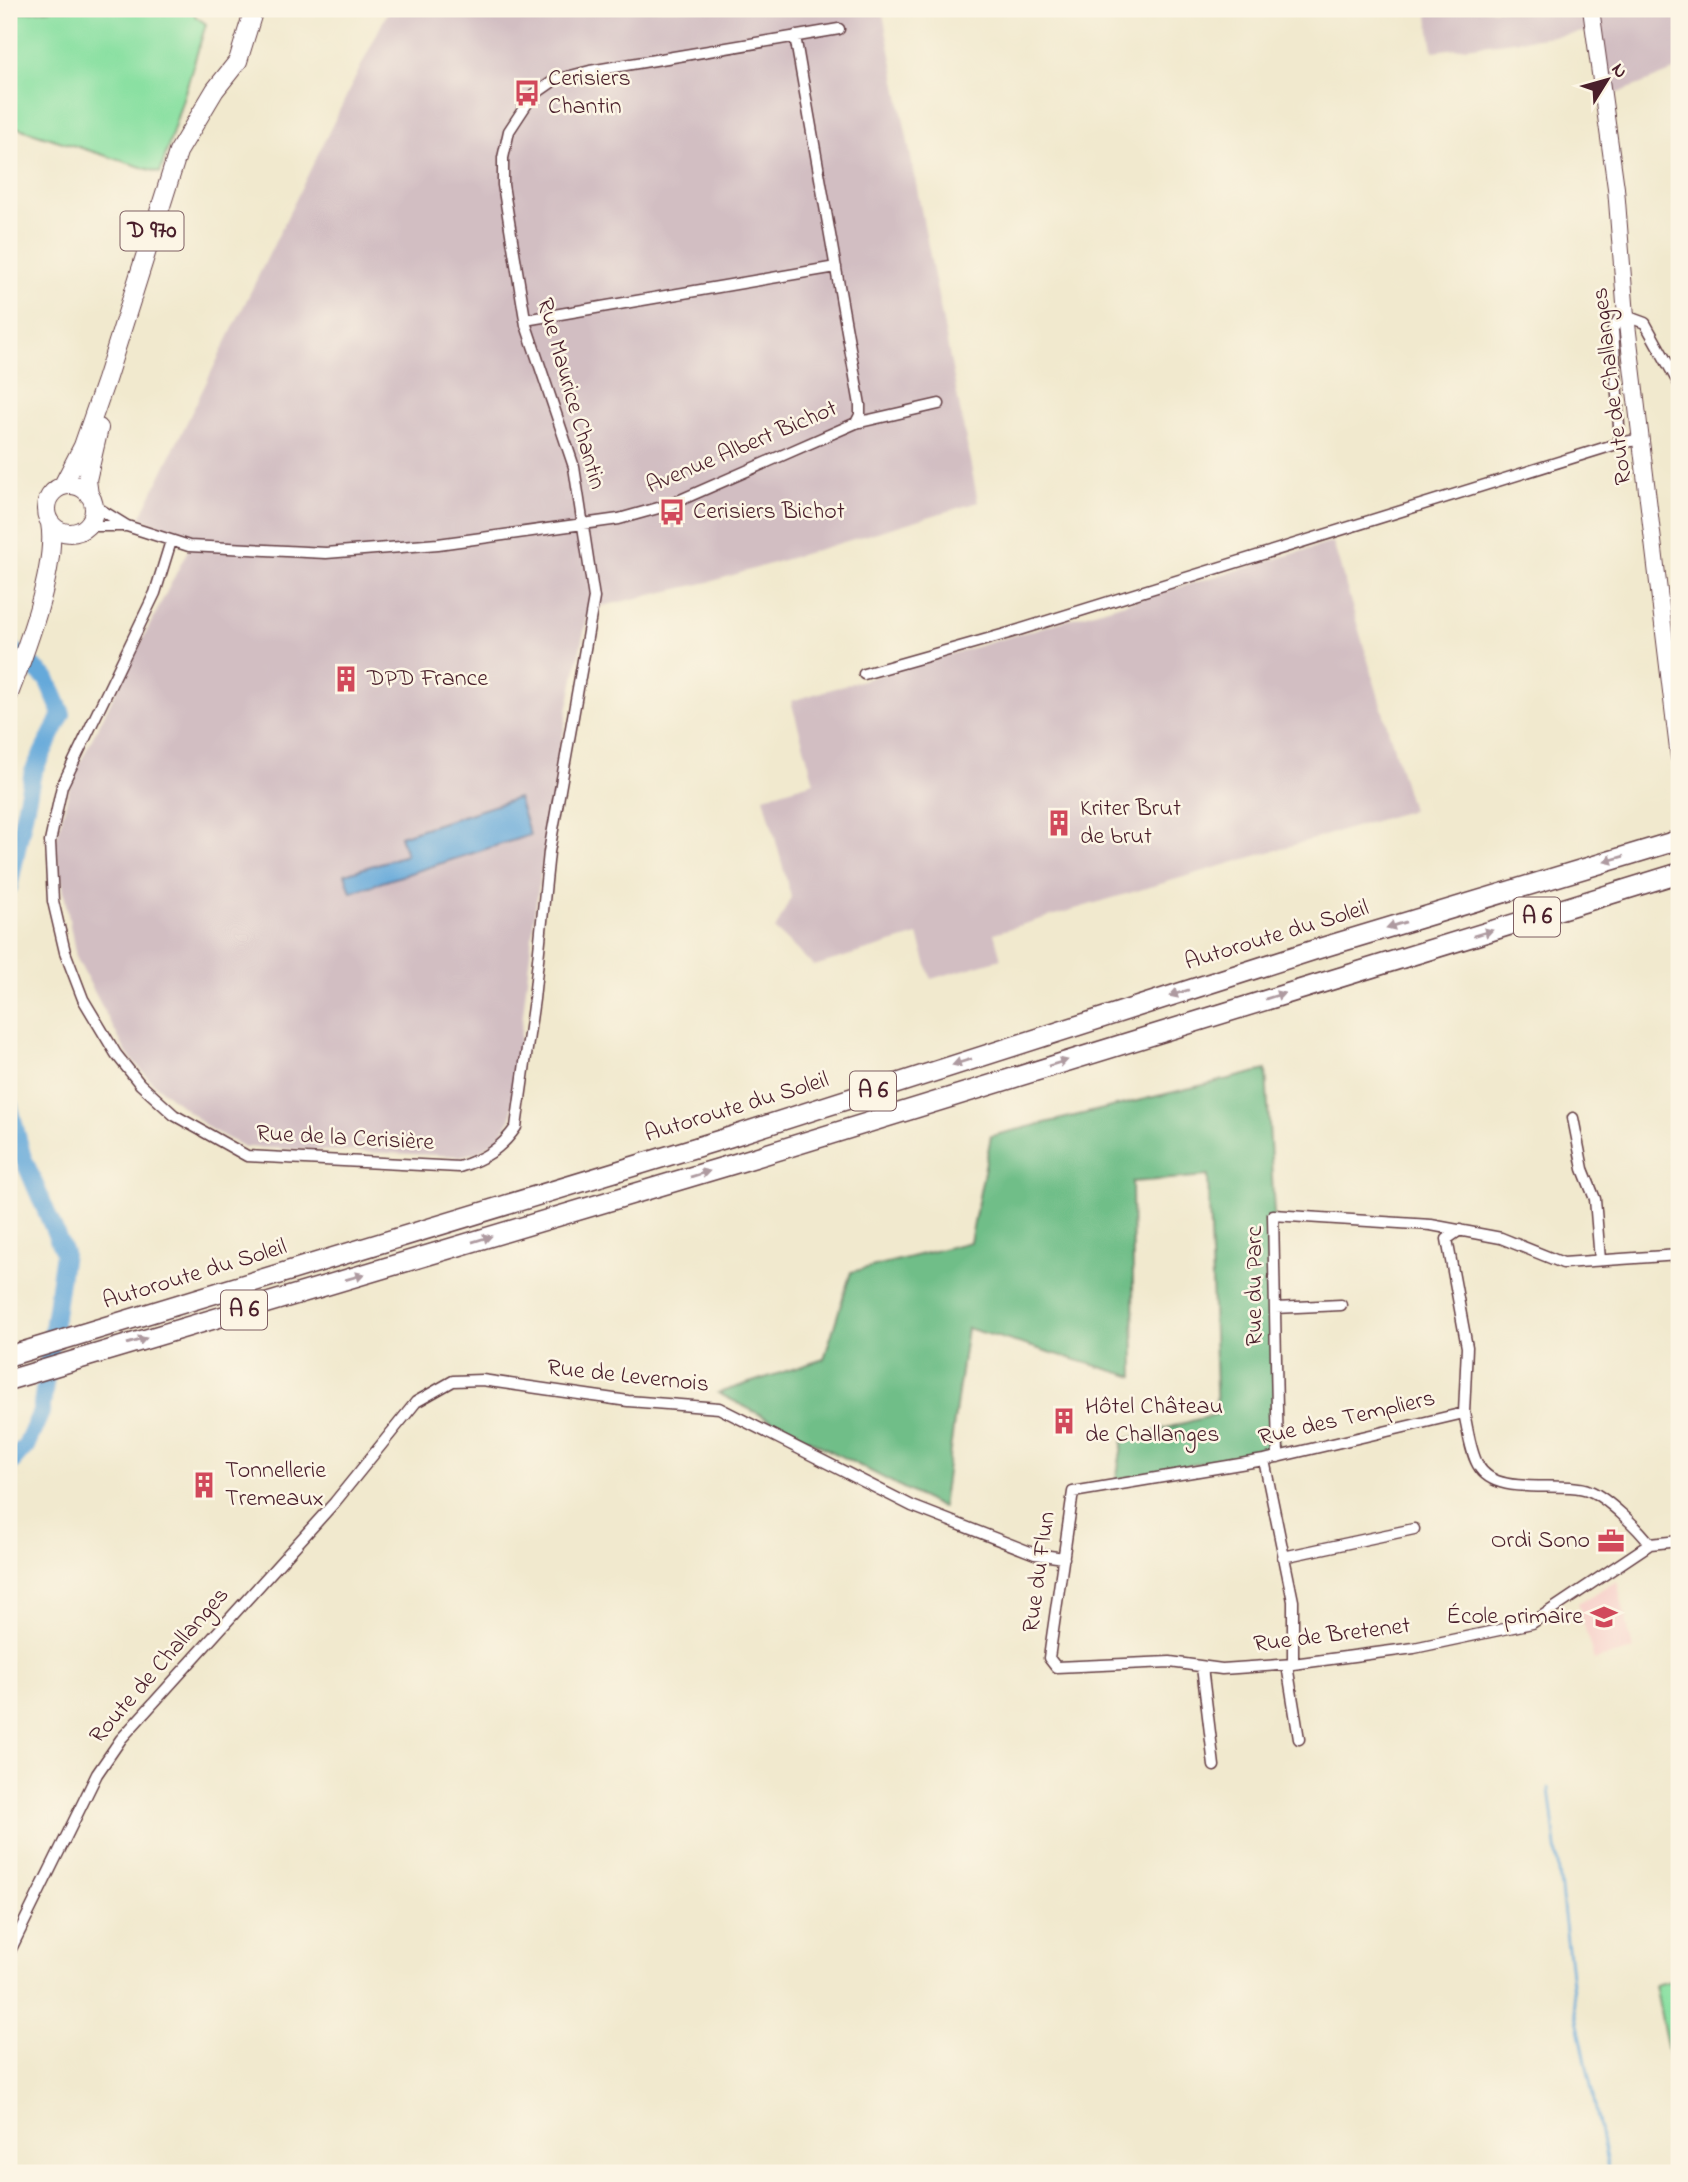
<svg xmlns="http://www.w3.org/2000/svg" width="1688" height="2182" font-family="'Indie Flower',sans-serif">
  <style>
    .built { fill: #f7d0ca }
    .industrial { fill: #d2bec2 }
    .green { fill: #8ae0a2; stroke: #6a8066; stroke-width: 2 }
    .forest { fill: #6fbe88; stroke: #5c6e5a; stroke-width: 2 }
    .water { fill: #65a9da; stroke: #586482; stroke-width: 2 }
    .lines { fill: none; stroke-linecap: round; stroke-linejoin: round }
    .stream { stroke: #65a9da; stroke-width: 2.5 }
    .river { stroke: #65a9da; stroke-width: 18 }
    .street-casing { stroke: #633d43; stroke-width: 13 }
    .secondary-casing { stroke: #633d43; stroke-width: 18 }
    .primary-casing { stroke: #633d43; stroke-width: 20 }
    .highway-casing { stroke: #633d43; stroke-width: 22 }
    .street { stroke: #fff; stroke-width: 10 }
    .secondary { stroke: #fff; stroke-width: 16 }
    .primary { stroke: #fff; stroke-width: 18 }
    .highway { stroke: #fff; stroke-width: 19 }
    .oneway { fill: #ae9aa0 }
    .labels { text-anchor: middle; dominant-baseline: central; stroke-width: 5; stroke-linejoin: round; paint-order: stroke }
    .shield { fill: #fcf5e5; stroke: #7f5f63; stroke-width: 2 }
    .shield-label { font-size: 23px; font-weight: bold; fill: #4a1f2b }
    .poi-label { font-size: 24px; fill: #4a1f2b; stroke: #fcf5e5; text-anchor: start }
    .street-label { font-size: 24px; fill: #4a1f2b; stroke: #fcf5e5 }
  </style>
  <rect width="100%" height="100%" fill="#fcf5e5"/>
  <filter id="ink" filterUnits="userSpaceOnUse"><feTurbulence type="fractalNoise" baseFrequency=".0143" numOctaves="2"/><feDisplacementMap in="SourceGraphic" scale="14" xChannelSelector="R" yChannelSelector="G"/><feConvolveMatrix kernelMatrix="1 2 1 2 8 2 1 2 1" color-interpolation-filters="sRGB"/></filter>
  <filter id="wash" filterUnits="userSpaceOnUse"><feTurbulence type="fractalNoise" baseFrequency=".00686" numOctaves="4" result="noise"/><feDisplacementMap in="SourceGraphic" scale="28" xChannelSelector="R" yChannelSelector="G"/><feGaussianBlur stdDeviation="1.57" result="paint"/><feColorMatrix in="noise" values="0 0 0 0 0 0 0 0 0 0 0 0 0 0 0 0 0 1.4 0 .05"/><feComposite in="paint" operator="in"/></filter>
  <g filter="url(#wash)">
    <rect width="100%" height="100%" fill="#f1e9ce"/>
    <path class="built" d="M1617 1581 1633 1650 1594 1660 1578 1603Z"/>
    <path class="industrial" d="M389 9H882L978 502 713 581 589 609 567 711 535 910 511 1118 499 1138 478 1152 461 1156 244 1147 210 1129 152 1082 127 1054 76 957 55 844 72 778 194 538 140 518Z
      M1427 9H1679V69L1613 95 1606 71 1601 30 1433 51Z
      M1333 542 1412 810 994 933 1001 959 931 979 918 935 814 966 775 930 791 897 764 797 814 782 791 701Z"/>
    <path class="green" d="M53 9H195V16L206 24 160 173 9 125V14Z
      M1679 1979V2106L1655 1985Z"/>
    <path class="forest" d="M1266 1070 1274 1213 1278 1448 1116 1480 1123 1440 1217 1414 1208 1176 1132 1182 1134 1377 967 1328 942 1508 718 1393 824 1359 851 1272 970 1242 991 1136Z"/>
    <path class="water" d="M518 798 530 835 351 892 345 874 406 855 400 836Z"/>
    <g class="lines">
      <path class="stream" d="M1549 1788 1575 2009 1609 2173"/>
      <path class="river" d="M9 647 47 679 62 714 33 772 9 887
        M9 1104 22 1155 64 1253 41 1412 26 1446 9 1465"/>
    </g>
  </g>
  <g filter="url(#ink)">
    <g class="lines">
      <g class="street-casing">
        <path id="street" d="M525 320 836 267
          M856 423 939 404
          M1620 443 1613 329 1620 317 1626 316 1645 323 1679 384
          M93 505 127 526 189 546 326 553 438 544 619 519 669 505 856 423 860 415V405L795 36
          M86 526H125
          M171 541 155 593 62 786 50 842 53 901 65 952 83 999 116 1054 140 1084 174 1115 247 1156 459 1167C484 1159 501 1149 516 1127L534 999 549 852 594 598 574 467 526 325 503 185V158L509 131 532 96 555 80 590 71 839 29
          M864 674 1009 633 1620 443 1642 439
          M1573 1118 1583 1169 1595 1199 1600 1260
          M1460 1230 1447 1239 1467 1347 1464 1413
          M1275 1308 1341 1305
          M1278 1457 1273 1215 1431 1225 1501 1238 1563 1263 1679 1255
          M1264 1460 1293 1601V1664
          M1650 1544C1639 1529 1607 1498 1590 1491 1561 1479 1496 1499 1478 1465 1470 1451 1468 1430 1464 1413L1264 1460 1073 1492 1049 1658 1056 1667 1170 1662 1222 1669 1293 1664 1414 1648 1532 1623 1650 1544 1679 1541
          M1283 1557 1414 1529
          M1287 1665 1299 1739
          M1202 1667 1214 1766
          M9 1953 97 1774 121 1739 335 1502 416 1402 453 1381 482 1380 628 1401 719 1408 912 1506 1035 1554 1064 1558"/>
      </g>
      <g class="secondary-casing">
        <path id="secondary" d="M1591 9 1616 188 1626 316 1679 758"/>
      </g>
      <g class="primary-casing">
        <path id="primary" d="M46 509a24 24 0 1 1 48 0a24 24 0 1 1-48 0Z
          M63 485 83 446 106 380 178 152 215 90 238 61 254 9
          M89 495 87 480 99 428
          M9 694C25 652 58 566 50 523"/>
      </g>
      <g class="highway-casing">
        <path id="highway" d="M9 1356 730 1137 1314 950 1679 840
          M9 1380 737 1163 1679 873"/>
      </g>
      <use href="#street" class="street"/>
      <use href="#secondary" class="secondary"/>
      <use href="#primary" class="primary"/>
      <use href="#highway" class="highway"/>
    </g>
    <defs><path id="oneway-solid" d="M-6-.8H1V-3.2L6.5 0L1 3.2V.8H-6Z" transform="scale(1.75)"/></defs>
    <g class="oneway">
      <use href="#oneway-solid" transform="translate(1614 859) rotate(164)"/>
      <use href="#oneway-solid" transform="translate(1396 925) rotate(163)"/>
      <use href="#oneway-solid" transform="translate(1483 933) rotate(-17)"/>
      <use href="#oneway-solid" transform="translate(1179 993) rotate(162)"/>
      <use href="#oneway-solid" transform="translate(1275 996) rotate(-17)"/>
      <use href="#oneway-solid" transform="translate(962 1062) rotate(162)"/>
      <use href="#oneway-solid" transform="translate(1058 1063) rotate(-17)"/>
      <use href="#oneway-solid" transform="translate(700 1174) rotate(-17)"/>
      <use href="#oneway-solid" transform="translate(482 1239) rotate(-17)"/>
      <use href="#oneway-solid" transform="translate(355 1277) rotate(-16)"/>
      <use href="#oneway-solid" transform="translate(137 1341) rotate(-16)"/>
    </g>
  </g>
  <defs>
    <g id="bus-bare" transform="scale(2.1)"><path d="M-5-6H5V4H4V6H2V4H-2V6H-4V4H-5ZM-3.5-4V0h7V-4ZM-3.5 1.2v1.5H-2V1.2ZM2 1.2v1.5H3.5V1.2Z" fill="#d1495b" stroke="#fcf5e5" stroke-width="2.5" paint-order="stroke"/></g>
    <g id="building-bare" transform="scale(2.1)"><path d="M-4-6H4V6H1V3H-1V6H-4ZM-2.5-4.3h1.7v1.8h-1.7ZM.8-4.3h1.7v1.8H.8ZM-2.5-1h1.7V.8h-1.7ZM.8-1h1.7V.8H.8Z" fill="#d1495b" stroke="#fcf5e5" stroke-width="2.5" paint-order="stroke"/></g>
    <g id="office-bare" transform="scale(2.1)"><path d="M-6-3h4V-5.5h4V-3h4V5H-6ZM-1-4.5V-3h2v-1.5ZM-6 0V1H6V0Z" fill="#d1495b" stroke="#fcf5e5" stroke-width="2.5" paint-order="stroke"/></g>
    <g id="school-bare" transform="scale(2.1)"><path d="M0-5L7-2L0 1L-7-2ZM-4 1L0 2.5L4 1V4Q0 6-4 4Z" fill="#d1495b" stroke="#fcf5e5" stroke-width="2.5" paint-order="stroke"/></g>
  </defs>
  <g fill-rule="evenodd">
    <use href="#bus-bare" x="527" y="93"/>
    <use href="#bus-bare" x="672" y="512"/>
    <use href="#building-bare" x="346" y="679"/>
    <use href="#building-bare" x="1059" y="823"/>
    <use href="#building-bare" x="1064" y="1421"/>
    <use href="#building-bare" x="204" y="1485"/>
    <use href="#office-bare" x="1611" y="1541"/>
    <use href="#school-bare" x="1604" y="1617"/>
  </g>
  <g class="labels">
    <g class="shield">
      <rect x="120.5" y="211.5" width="63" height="39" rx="5"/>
      <rect x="1514" y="897.5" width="46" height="39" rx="5"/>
      <rect x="850" y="1071.5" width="46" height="39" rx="5"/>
      <rect x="221" y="1290.5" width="46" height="39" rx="5"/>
    </g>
    <g class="shield-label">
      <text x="152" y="231">D 970</text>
      <text x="1537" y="917">A 6</text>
      <text x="873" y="1091">A 6</text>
      <text x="244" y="1310">A 6</text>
    </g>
    <g class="poi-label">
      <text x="548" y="79">Cerisiers<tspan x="548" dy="28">Chantin</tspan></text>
      <text x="693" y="512">Cerisiers Bichot</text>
      <text x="367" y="679">DPD France</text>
      <text x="1080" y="809">Kriter Brut<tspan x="1080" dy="28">de brut</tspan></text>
      <text x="1085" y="1407">Hôtel Château<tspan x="1085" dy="28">de Challanges</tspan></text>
      <text x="225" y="1471">Tonnellerie<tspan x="225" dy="28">Tremeaux</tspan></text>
      <text x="1590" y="1541" text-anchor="end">Ordi Sono</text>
      <text x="1583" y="1617" text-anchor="end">École primaire</text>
    </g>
    <g class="street-label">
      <text transform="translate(1613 386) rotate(-97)">Route de Challanges</text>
      <text transform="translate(570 394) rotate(74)">Rue Maurice Chantin</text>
      <text transform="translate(742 448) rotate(-23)">Avenue Albert Bichot</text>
      <text transform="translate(1277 936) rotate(-17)">Autoroute du Soleil</text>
      <text transform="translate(737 1108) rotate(-17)">Autoroute du Soleil</text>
      <text transform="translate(345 1139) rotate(3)">Rue de la Cerisière</text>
      <text transform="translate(195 1275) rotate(-17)">Autoroute du Soleil</text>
      <text transform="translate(1255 1286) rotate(-90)">Rue du Parc</text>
      <text transform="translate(628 1377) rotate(6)">Rue de Levernois</text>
      <text transform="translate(1347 1419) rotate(-13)">Rue des Templiers</text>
      <text transform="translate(1040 1572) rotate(-82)">Rue du Flun</text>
      <text transform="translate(1332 1636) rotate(-7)">Rue de Bretenet</text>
      <text transform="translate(160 1666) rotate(-49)">Route de Challanges</text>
    </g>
  </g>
  <rect width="1688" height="2182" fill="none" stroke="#fcf5e5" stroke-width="35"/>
  <g transform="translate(1607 80) rotate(53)" stroke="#fcf5e5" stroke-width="5" paint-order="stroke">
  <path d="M0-5L12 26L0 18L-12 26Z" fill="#4a1f2b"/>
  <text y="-10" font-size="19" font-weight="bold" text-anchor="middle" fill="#4a1f2b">N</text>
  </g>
</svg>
